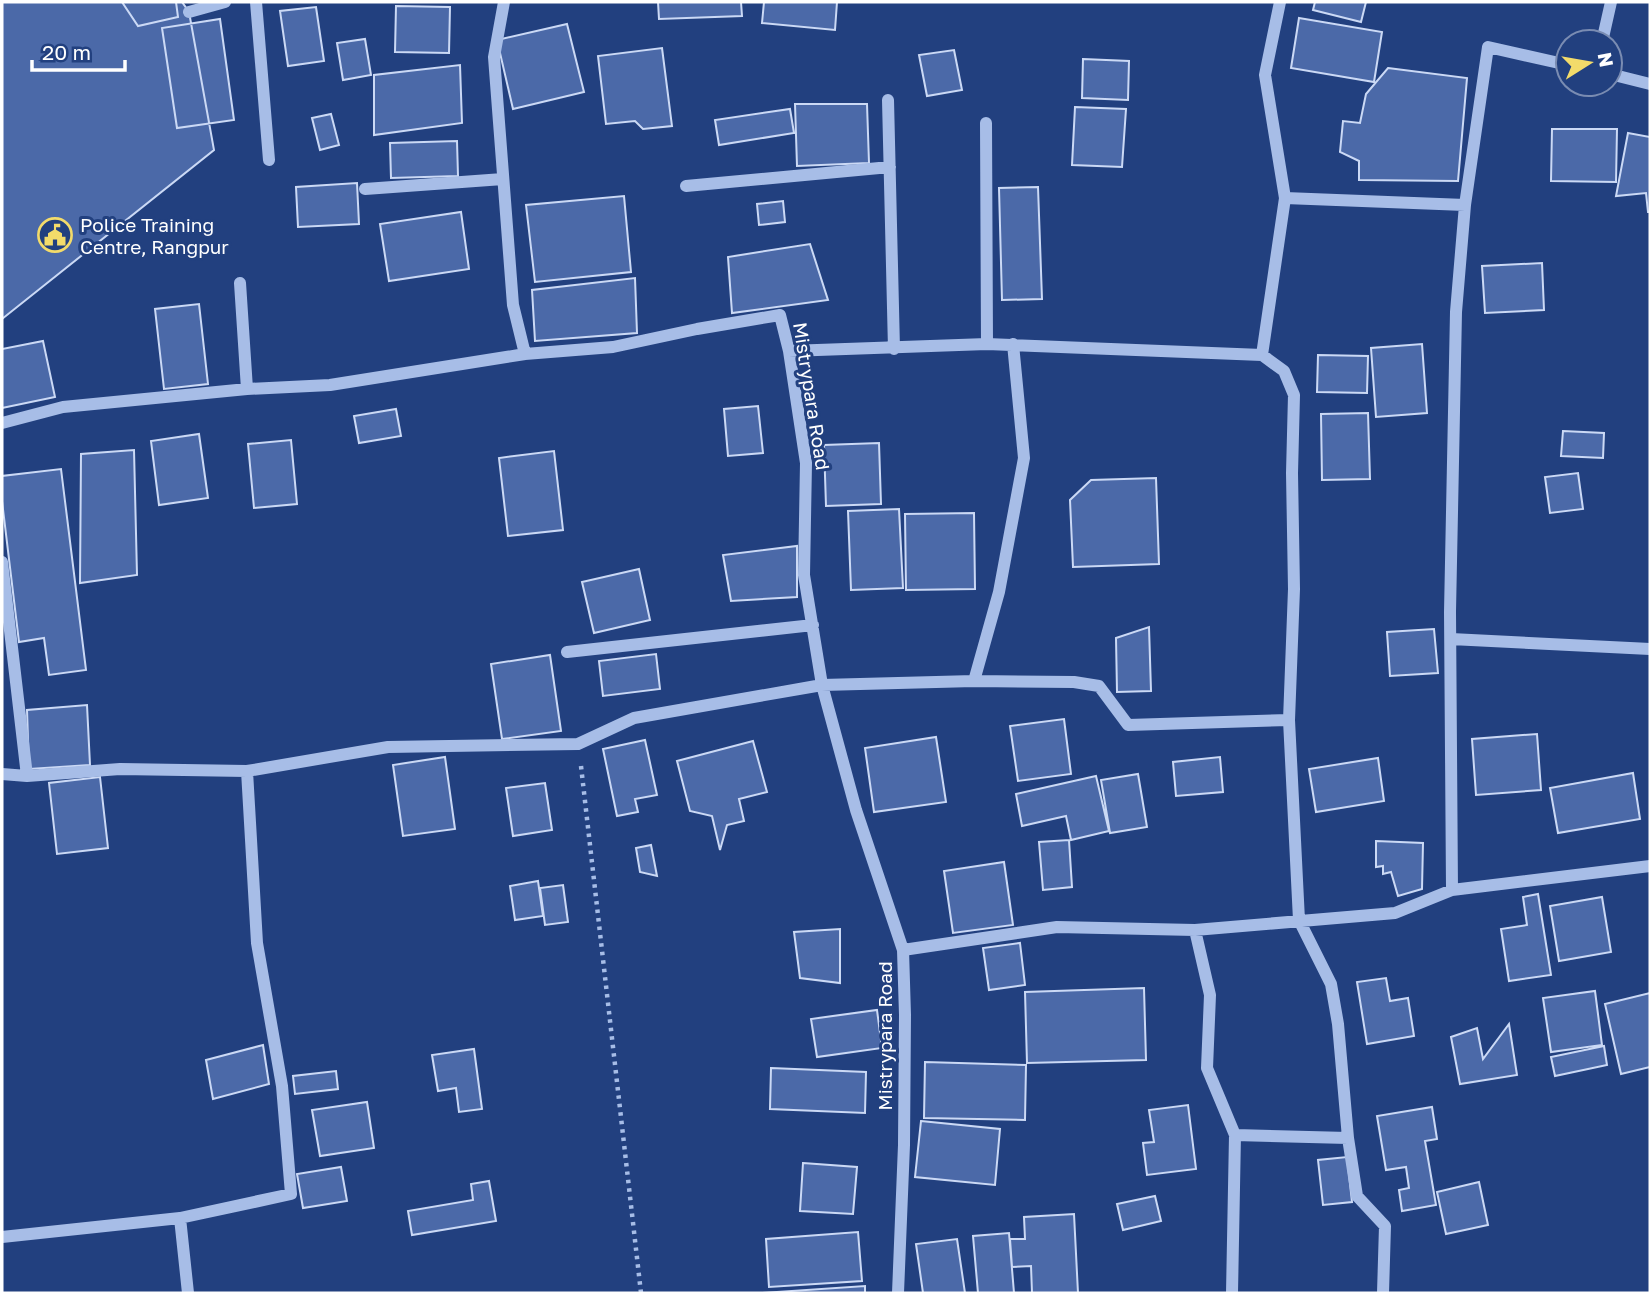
<svg xmlns="http://www.w3.org/2000/svg" width="1652" height="1295" font-family="'Golos Text',sans-serif">
  <style>
    .building { fill: #4b69a8; stroke: #cbd9f5; stroke-width: 2 }
    .lines { fill: none; stroke-linecap: round; stroke-linejoin: round }
    .path { stroke: #a7bde7; stroke-width: 4.5; stroke-dasharray: 3.5 5; stroke-linecap: butt }
    .minor { stroke: #a7bde7; stroke-width: 12 }
    .labels { text-anchor: middle; dominant-baseline: central; stroke-width: 6; stroke-linejoin: round; paint-order: stroke }
    .poi-label { font-size: 19px; fill: #fff; stroke: #22407f; text-anchor: start }
    .street-label { font-size: 19px; fill: #fff; stroke: #22407f }
  </style>
  <rect width="100%" height="100%" fill="#22407f"/>
  <path class="building" d="M2 2H182L189 12 214 150 2 319Z
    M122 2H176L178 17 138 26Z
    M658 2H741L742 16 659 19Z
    M764 2H837L835 30 762 23Z
    M1315 2H1366L1361 22 1313 10Z
    M396 6 450 7 449 53 395 52Z
    M316 7 324 61 288 66 280 11Z
    M1299 18 1382 32 1374 82 1291 68Z
    M220 19 234 120 177 128 162 28Z
    M567 24 584 92 513 109 497 40Z
    M365 39 371 75 343 80 337 43Z
    M662 48 672 126 643 129 635 121 606 124 598 56Z
    M954 50 962 90 927 96 919 55Z
    M1083 59 1129 61 1128 100 1082 98Z
    M460 65 462 123 374 135V75Z
    M1388 68 1467 78 1458 181 1359 180V161L1340 152 1343 121 1360 123 1366 94Z
    M795 104H867L869 163 797 166Z
    M1075 107 1126 109 1122 167 1072 165Z
    M790 109 794 133 719 145 715 120Z
    M331 114 339 145 320 150 312 118Z
    M1552 129H1617L1616 182 1551 181Z
    M1628 133 1650 137V212H1648L1646 193 1616 196Z
    M457 141 458 176 391 178 390 143Z
    M357 183 359 224 298 227 296 187Z
    M1038 187 1042 299 1002 300 999 188Z
    M624 196 631 272 535 282 526 205Z
    M783 201 785 222 759 225 757 204Z
    M461 212 469 269 389 281 380 224Z
    M810 244 828 300 732 313 728 257Z
    M1542 263 1544 310 1485 313 1482 266Z
    M635 278 637 333 535 341 532 290Z
    M199 304 208 384 164 389 155 309Z
    M43 341 55 397 2 408V349Z
    M1422 344 1427 413 1376 417 1371 348Z
    M1318 355 1368 356 1367 393 1317 392Z
    M758 406 763 453 728 456 724 409Z
    M396 409 401 436 359 443 354 416Z
    M1368 413 1370 479 1322 480 1321 414Z
    M1563 431 1604 433 1603 458 1561 456Z
    M199 434 208 498 159 505 151 441Z
    M291 440 297 504 254 508 248 444Z
    M879 443 881 504 826 506 824 445Z
    M134 450 137 575 80 583 81 454Z
    M554 451 563 530 508 536 499 458Z
    M61 469 86 670 49 675 44 638 19 642 2 501V476Z
    M1578 473 1583 509 1550 513 1545 477Z
    M1156 478 1159 564 1073 567 1070 500 1091 480Z
    M899 509 903 588 851 590 848 511Z
    M974 513 975 589 906 590 905 514Z
    M797 546V597L731 601 723 555Z
    M639 569 650 620 594 633 582 582Z
    M1149 627 1151 691 1117 692 1116 638Z
    M1434 629 1438 673 1390 676 1387 632Z
    M656 654 660 689 603 696 599 661Z
    M550 655 561 731 502 739 491 664Z
    M87 705 90 765 29 769 27 710Z
    M1064 719 1071 774 1018 781 1010 726Z
    M1537 734 1541 790 1476 795 1472 739Z
    M936 737 946 802 874 812 865 748Z
    M645 740 657 795 635 799 638 812 617 816 603 749Z
    M753 741 767 792 739 799 744 821 727 825 720 850 712 816 690 811 677 761Z
    M445 757 455 829 403 836 393 765Z
    M1220 757 1223 792 1176 796 1173 762Z
    M1378 758 1384 801 1316 812 1309 769Z
    M1633 773 1640 819 1558 833 1550 788Z
    M1138 774 1147 827 1110 833 1101 780Z
    M1096 776 1109 831 1071 840 1066 816 1022 826 1016 794Z
    M100 777 108 848 57 854 49 783Z
    M545 783 552 830 513 836 506 788Z
    M1069 840 1072 887 1043 890 1039 842Z
    M1376 841 1423 843 1422 889 1398 896 1391 872 1383 874V866L1376 867Z
    M651 845 657 876 640 872 636 848Z
    M1004 862 1013 925 953 933 944 871Z
    M538 881 543 916 515 920 510 886Z
    M563 885 568 922 545 925 540 888Z
    M1538 894 1551 975 1509 981 1501 929 1527 925 1523 897Z
    M1602 897 1611 952 1559 961 1550 906Z
    M840 929V983L800 978 794 932Z
    M1020 943 1025 985 989 990 983 948Z
    M1386 978 1390 1001 1408 998 1414 1036 1367 1044 1357 982Z
    M1144 988 1146 1060 1027 1063 1025 992Z
    M1595 991 1602 1045 1551 1052 1543 998Z
    M1650 993V1067L1621 1074 1605 1004Z
    M877 1010 882 1048 817 1057 811 1019Z
    M1509 1024 1517 1075 1460 1084 1451 1037 1477 1028 1483 1059Z
    M263 1045 269 1084 213 1099 206 1060Z
    M1604 1046 1607 1065 1555 1076 1551 1057Z
    M474 1049 482 1109 459 1112 456 1088 438 1091 432 1055Z
    M925 1062 1026 1065 1025 1120 924 1118Z
    M771 1068 866 1072 865 1113 770 1109Z
    M336 1071 338 1089 295 1094 293 1076Z
    M367 1102 374 1148 320 1156 312 1110Z
    M1188 1105 1196 1169 1147 1175 1143 1143 1154 1142 1149 1110Z
    M1432 1107 1437 1139 1425 1141 1436 1205 1402 1211 1399 1190 1409 1188 1406 1167 1386 1170 1377 1116Z
    M921 1121 1000 1129 995 1185 915 1177Z
    M1347 1157 1352 1202 1323 1205 1318 1160Z
    M803 1163 857 1167 853 1214 800 1211Z
    M341 1167 347 1201 303 1208 297 1174Z
    M489 1181 496 1221 412 1235 408 1211 473 1200 471 1184Z
    M1479 1182 1488 1225 1446 1234 1437 1192Z
    M1155 1196 1161 1221 1123 1230 1117 1204Z
    M1074 1214 1078 1293H1032L1031 1266 1012 1267 1010 1239H1025L1024 1217Z
    M858 1232 862 1281 769 1287 766 1239Z
    M1009 1233 1014 1293H978L973 1236Z
    M957 1239 965 1293H923L916 1244Z
    M865 1286V1293H761Z"/>
  <g class="lines">
    <path class="path" d="M581 766 641 1293"/>
    <path class="minor" d="M256 2 269 160
      M504 2 494 57 513 305 525 354 613 347 697 329 780 315 789 351 806 463 804 575 822 685 856 810 903 950 905 1015 904 1145 898 1293
      M189 12 225 2
      M1602 42 1611 2
      M1568 65 1488 47 1465 205 1456 312 1450 612 1452 890 1650 866
      M1610 74 1650 84
      M888 100 894 349
      M986 123 987 344
      M686 186 890 167
      M365 189 503 179
      M1285 198 1465 205
      M240 283 247 389
      M789 351 987 344 1262 355 1284 371 1294 395 1292 473 1294 589 1289 720 1299 920 1331 984 1338 1024 1348 1138 1357 1196 1385 1226 1383 1293
      M1262 355 1285 198 1265 75 1280 2
      M2 423 63 407 247 389 330 385 525 354
      M2 562 27 776
      M1451 639 1650 649
      M567 652 813 625
      M974 681 999 592 1024 458 1013 344
      M2 774 27 776 120 769 247 771 388 747 578 744 634 718 822 685 974 681 1074 682 1099 686 1128 725 1289 720
      M1195 930 1210 995 1207 1068 1235 1135 1232 1293
      M903 950 1057 927 1195 930 1395 913 1452 890
      M1235 1135 1348 1138
      M180 1218 188 1293
      M2 1237 180 1218 291 1194 282 1086 257 943 247 771"/>
  </g>
  <defs>
    <g id="civic-ring" transform="scale(1.75)"><circle r="9.5" fill="#22407f" stroke="#f3db6a" stroke-width="1.5"/><path d="M-.6-6.5H3V-4.5H.6V-3L4-1V1h2V6H-6V1h2V-1L-.6-3ZM-1.2 2.5V6h2.4V2.5Z" fill="#f3db6a"/></g>
  </defs>
  <g fill-rule="evenodd">
    <use href="#civic-ring" x="55" y="235"/>
  </g>
  <g class="labels">
    <g class="poi-label">
      <text x="80" y="224">Police Training<tspan x="80" dy="22">Centre, Rangpur</tspan></text>
    </g>
    <g class="street-label">
      <text transform="translate(812 396) rotate(81)">Mistrypara Road</text>
      <text transform="translate(884 1036) rotate(-90)">Mistrypara Road</text>
    </g>
  </g>
  <rect width="1652" height="1295" fill="none" stroke="#ffffff" stroke-width="7"/>
  <g transform="translate(1589 63) rotate(79)"><circle r="33" fill="#22407f" stroke="#7a8cb2" stroke-width="2"/>
  <path d="M0-5L12 26L0 18L-12 26Z" fill="#f3db6a"/>
  <text y="-10" font-size="19" font-weight="bold" text-anchor="middle" fill="#ffffff">N</text>
  </g>
  <path d="M32 60v10h93v-10" fill="none" stroke="#ffffff" stroke-width="3.5"/>
  <text x="42" y="60" font-size="21" fill="#ffffff" stroke="#22407f" stroke-width="5" paint-order="stroke">20 m</text>
</svg>
